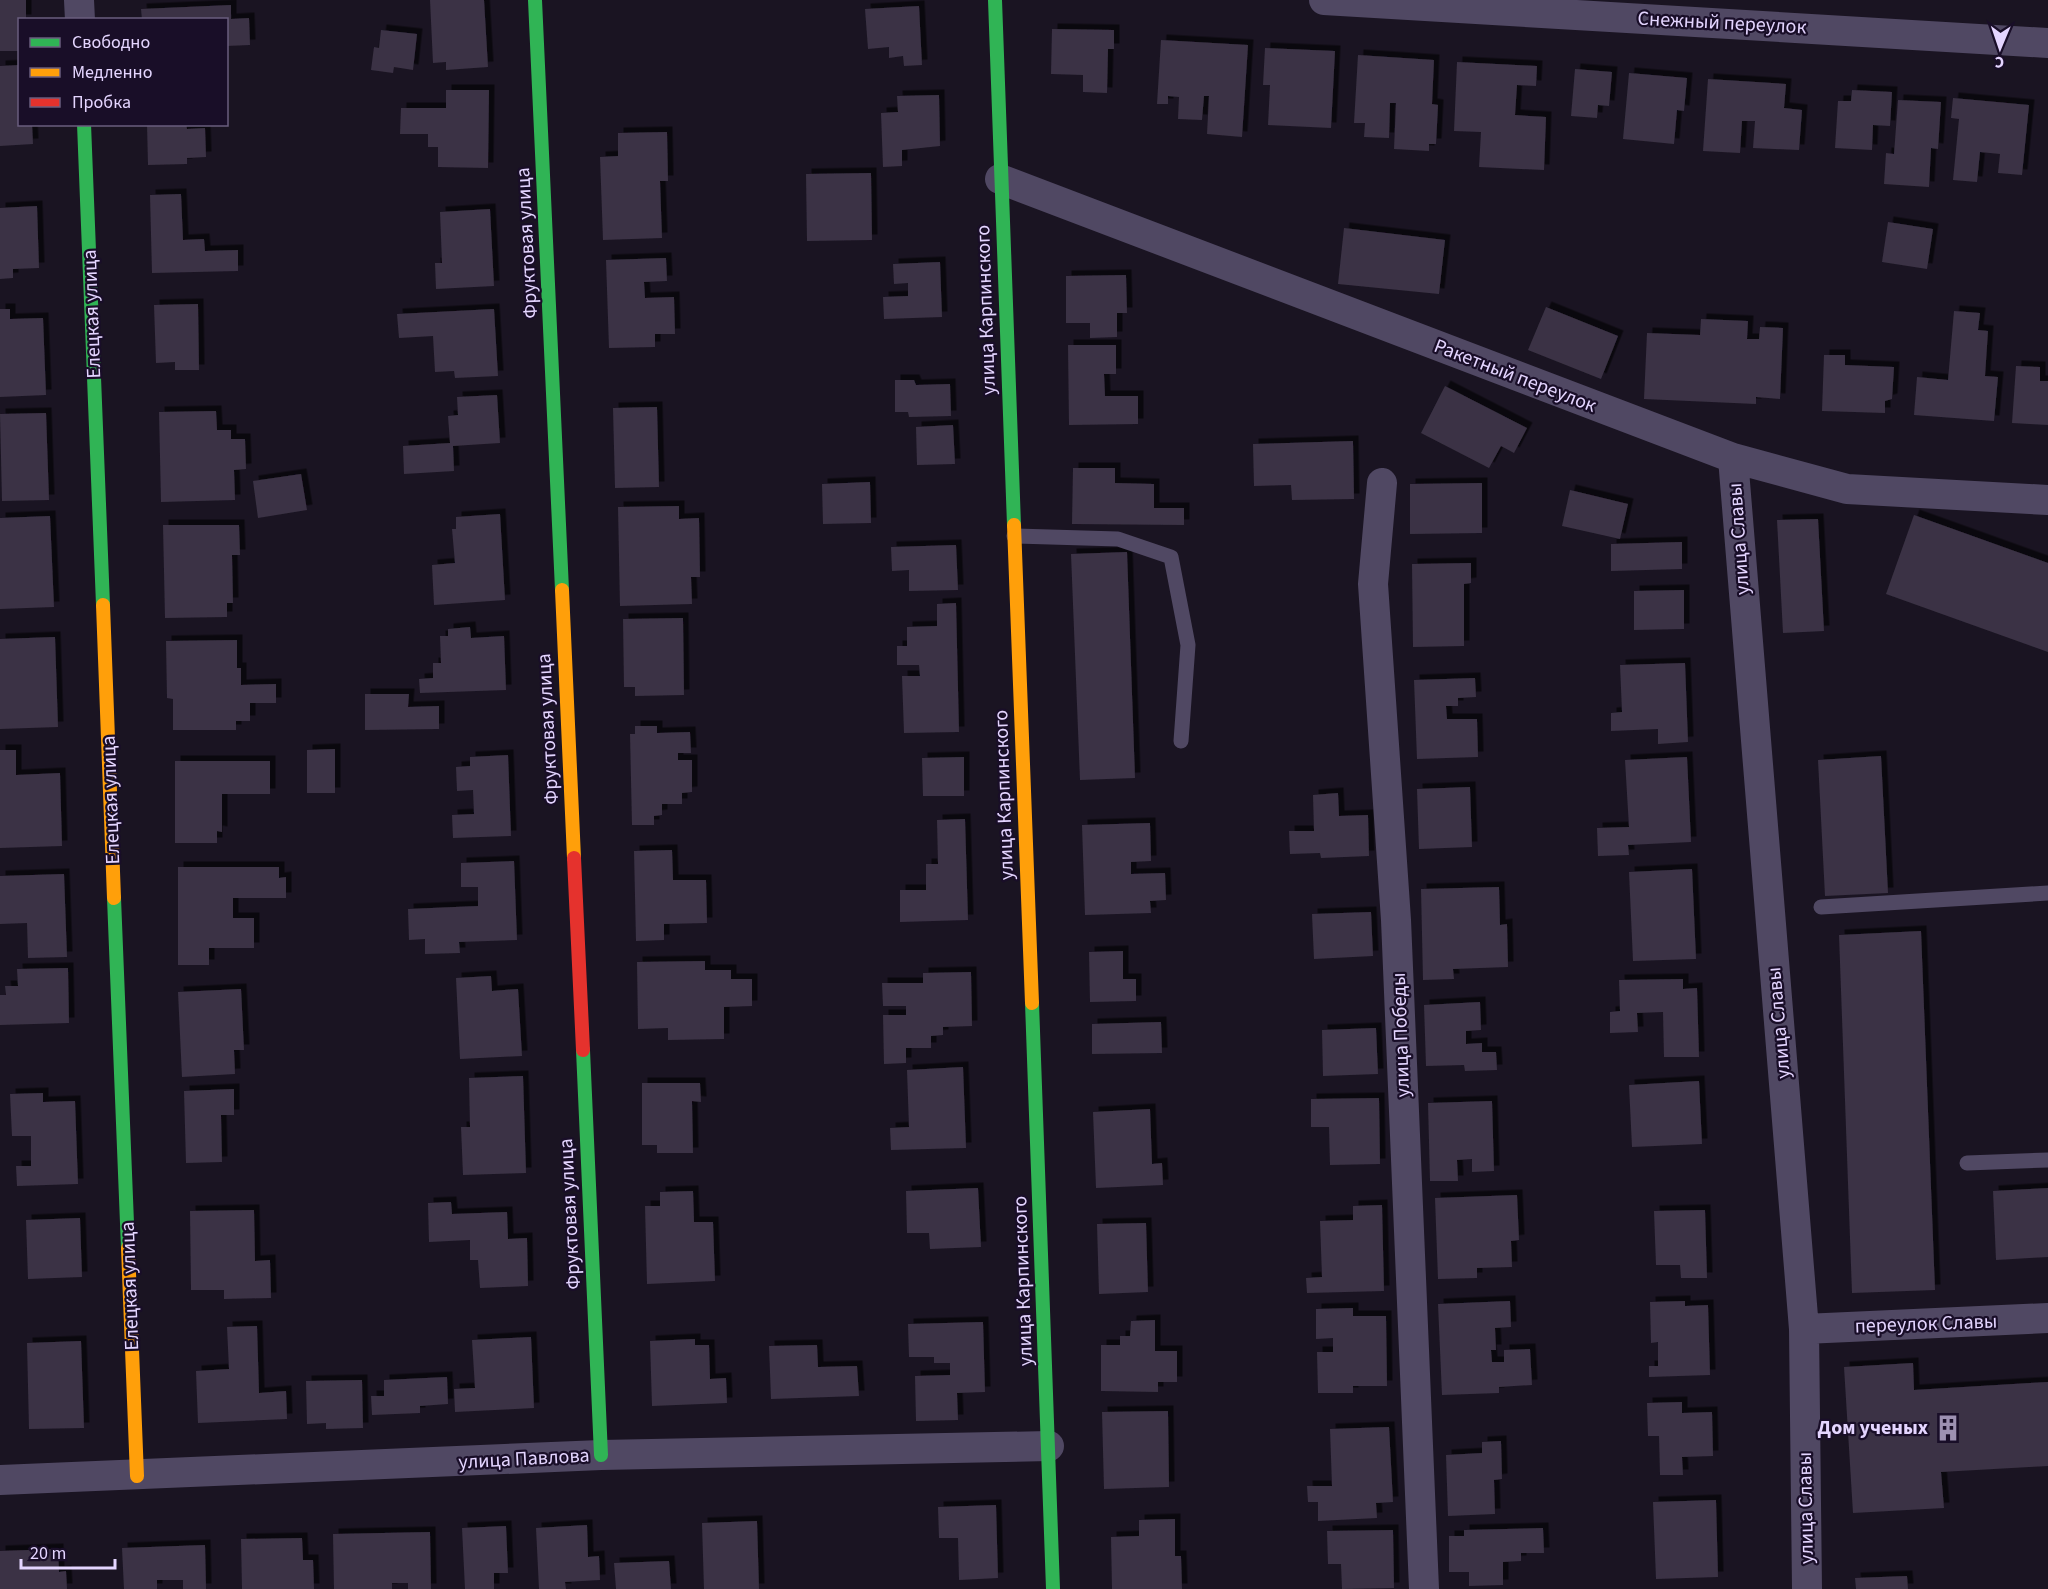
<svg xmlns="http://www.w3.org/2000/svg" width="2048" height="1589" font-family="'Source Sans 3',sans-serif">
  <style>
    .building { fill: #3a3244; filter: url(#shadow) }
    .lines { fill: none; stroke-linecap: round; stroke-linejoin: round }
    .lane { stroke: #504863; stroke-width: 15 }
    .street { stroke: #504863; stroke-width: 30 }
    .fast { stroke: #30b455; stroke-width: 14 }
    .slow { stroke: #ff9f0a; stroke-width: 14 }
    .jam { stroke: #e5322d; stroke-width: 14 }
    .labels { text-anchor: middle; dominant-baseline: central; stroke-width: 4.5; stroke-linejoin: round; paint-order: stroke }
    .street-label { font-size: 20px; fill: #e4d5ff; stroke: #190e28 }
    .poi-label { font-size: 20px; font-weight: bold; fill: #e4d5ff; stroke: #190e28; text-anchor: end }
  </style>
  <defs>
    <filter id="shadow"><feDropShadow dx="5.5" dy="-5.5" stdDeviation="0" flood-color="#0009"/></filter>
  </defs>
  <rect width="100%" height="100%" fill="#1a1422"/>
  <path class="building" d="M0 0H26V20H20V51H0Z
    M430 0H484L488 67 446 70V62L433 63Z
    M231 5V19L249 18 250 45 226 46V20H142L141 9Z
    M919 6 922 65 904 66 903 56 889 58V47L868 49 865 9Z
    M1052 29 1114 30V49H1108L1107 93 1083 92V75L1051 74Z
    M381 30 417 34 413 70 394 67 393 73 371 70 374 47 379 48Z
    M1161 40 1248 45 1242 137 1207 134 1209 96H1204L1202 120 1178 119 1179 97 1168 96V104H1157Z
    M1265 48 1335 51 1331 128 1268 125 1270 85H1263Z
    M1358 55 1434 60 1432 104 1438 105 1436 144H1429V151L1394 149 1396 103H1390L1389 138 1364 137 1365 123H1354Z
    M1457 62 1537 66 1536 86 1517 85 1515 115 1546 117 1544 170 1479 167 1481 132 1454 131Z
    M20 65V124H32L33 144 0 146V66Z
    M1575 69 1612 72 1609 106 1598 105 1597 118 1571 116Z
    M1629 73 1687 78 1684 111 1677 110 1674 144 1623 139Z
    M1708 79 1786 84 1784 108 1802 110 1799 150 1753 148 1755 121H1742L1740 153 1703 151Z
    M446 90H489L488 168 438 167V147H428V134H400L401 108H446Z
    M1852 90 1892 92 1890 126 1873 125 1872 150 1835 148 1838 101H1851Z
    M939 95 940 146 902 150V166L883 167 881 113 898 112 897 96Z
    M1953 98 2029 105 2022 175 1998 173 2000 154 1980 152 1977 182 1953 180 1959 119 1951 118Z
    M1898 100 1941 102 1938 149 1931 148 1929 187 1884 184 1886 153 1894 154Z
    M147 124H186L187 129 205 128 206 157 187 158V164L148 165Z
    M667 132 668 181H660L662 238 603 240 600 157 618 156V133Z
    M871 173 872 240 807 241 806 174Z
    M181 194 183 240 204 239 205 251 238 250V271L152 273 150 195Z
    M37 206 39 268 13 269V278L0 279V208Z
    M490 209 494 286 436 289 435 263H442L440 212Z
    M1888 222 1933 229 1927 269 1882 262Z
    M1344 228 1445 240 1439 294 1338 284Z
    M666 258 667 281 644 282 645 298 674 297 675 334H655V347L609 348 606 260Z
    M940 262 942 317 884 319 883 297 908 296V283L894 284 893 264Z
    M1126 275 1127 313H1117V337L1090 338V323H1066V276Z
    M198 304 199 370H175V362L156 363 154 305Z
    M1546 307 1618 336 1601 379 1528 350Z
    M0 309H10V319L43 318 46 395 0 397Z
    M494 309 498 376 455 378 454 371 435 372 433 336 399 338 397 314Z
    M1954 311 1980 313 1978 330 1988 331 1985 376 1998 377 1994 421 1914 415 1917 377 1948 380Z
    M1701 319 1748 321 1747 339H1759L1760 327 1783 328 1780 399 1756 397V404L1644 399 1647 333 1700 335Z
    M1068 345H1116V374H1104L1105 396H1138V424L1069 425Z
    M1824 355H1845V365L1894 367 1892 399 1885 401V413L1822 411Z
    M2016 366 2040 367V381H2048V425L2012 423Z
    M895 380H914L916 385 950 384 951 416 909 417 908 412H895Z
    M1445 386 1527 428 1514 453 1501 446 1489 468 1421 433Z
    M497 395 500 443 453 446 454 471 404 474 403 446 450 443 448 416 458 415 457 397Z
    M657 407 659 487 615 488 613 408Z
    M216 411 217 430H231V439H245L246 469 234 470 235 500 161 502 159 412Z
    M46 413 49 500 2 501 0 414Z
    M953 425 955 464 917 465 916 427Z
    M1353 441 1354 499 1292 500 1291 485 1254 486 1253 444Z
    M1073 468H1115V483L1154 484V508H1184V525L1072 524Z
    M301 474 307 510 258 518 253 481Z
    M870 482 871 523 823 524 822 484Z
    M1482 483V533L1410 534V484Z
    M1570 490 1628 504 1620 539 1562 526Z
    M679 506V519L699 518 700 577H691L692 604 620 606 618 507Z
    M500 514 505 600 434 605 432 565 455 563 452 529H456V517Z
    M1914 515 2048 563V652L1886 594Z
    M50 516 54 607 0 609V518Z
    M1818 519 1824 631 1783 633 1777 520Z
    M163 525H239L240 555H232L233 603H227V617L165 618Z
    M1682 542V569L1611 571V544Z
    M956 545 958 590 909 591V570L892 571 891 547Z
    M1127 552 1135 778 1080 780 1071 554Z
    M1471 563V583L1464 584V646L1413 647 1412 564Z
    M1684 590V629L1634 630V591Z
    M956 603 959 732 904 733 902 676H920L919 665H897V646H907V627L937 626V604Z
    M683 618 684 695 635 696V687H624L623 619Z
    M470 627 471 638 504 636 506 690 420 693 419 679 433 678V663H441L440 636H448V629Z
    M55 637 58 727 0 729V639Z
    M237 640V668H241V685L276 684V703H250V721H236V730H173V699L167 698 166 641Z
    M1685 663 1688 742 1658 744V729L1611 731V713L1622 712 1620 665Z
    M1475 678 1476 697 1458 698V706H1446L1447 719H1477L1478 757 1417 759 1414 680Z
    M365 694H409L408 707 439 706V729L365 730Z
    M635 726H657V733L690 732 691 753H678V760H692V792L682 793V804H662V815L654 816V825H632L630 734H635Z
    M335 749V793H307V750Z
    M0 750H16V775L60 773 62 846 0 848Z
    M508 755 511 836 453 838 452 815 474 814 473 790 457 791 456 767 470 766V757Z
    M1881 756 1888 893 1825 896 1818 760Z
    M964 757V796H923L922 758Z
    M1687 757 1691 842 1628 845 1629 855 1598 856 1597 828 1629 827 1625 760Z
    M175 761H270V794H222V832L217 831V843H175Z
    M1470 787 1472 847 1419 849 1417 789Z
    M1338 793 1339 816 1368 815 1369 856 1321 858 1320 853 1290 854 1289 831H1314L1313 795Z
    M965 819 968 920 900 922V890H926V864H938L937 820Z
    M1150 823 1151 861 1131 862V874L1165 873 1166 900 1150 901 1151 913 1085 915 1082 825Z
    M672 850 673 880H706L707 923 664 924V940L636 941 634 851Z
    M514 861 517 940 459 942 460 953 425 954V939L409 940 408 909 478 906V887H461V863Z
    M178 867H279V878L286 877V898H233V918H254V948H209V965H178Z
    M1692 869 1696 959 1633 961 1629 872Z
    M64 874 67 957 28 958 27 923 0 924V876Z
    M1499 887 1500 925 1507 924 1508 967 1453 969 1454 979 1423 980 1421 889Z
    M1371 912 1373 956 1314 959 1312 914Z
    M1921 931 1935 1290 1852 1293 1839 935Z
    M1123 951V979H1136V1001L1090 1002 1089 952Z
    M705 961V970H731V979H752V1006L724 1007V1039L668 1040V1028L638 1029 637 962Z
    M68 968 69 1023 0 1025V995H6L5 986H18L17 969Z
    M971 972 972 1026 943 1027V1035L931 1036V1048H906V1063L884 1064 883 1015H906V1006H883L882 983H923V973Z
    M491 976 492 991 518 989 522 1056 460 1059 456 978Z
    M1683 979V989L1697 988 1699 1057H1664L1663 1012 1637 1013 1638 1032 1610 1033V1012L1620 1011 1619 980Z
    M241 989 244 1050H234L235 1074 182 1077 178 992Z
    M1480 1002 1481 1030 1466 1031V1044L1482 1043V1052H1496L1497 1070 1465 1071 1464 1065 1426 1066 1424 1005Z
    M1161 1022 1162 1053 1092 1054V1024Z
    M1376 1028 1378 1074 1323 1076 1322 1030Z
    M963 1067 966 1148 891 1150 890 1128 909 1127 907 1070Z
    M523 1076 526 1173 463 1175 461 1127H470L469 1078Z
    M1699 1081 1702 1144 1632 1147 1629 1085Z
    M642 1083H700L701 1102 692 1101 693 1153H657V1145H642Z
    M234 1089V1115H221L222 1162 186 1163 184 1091Z
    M43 1093V1102L75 1101 78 1184 17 1186 16 1166H31V1136H12L10 1094Z
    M1379 1098 1380 1164 1330 1165 1329 1127H1311V1099Z
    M1492 1101 1494 1171 1472 1172V1159L1457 1160 1458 1181H1430L1428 1103Z
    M1150 1109 1152 1164 1162 1163 1163 1185 1096 1188 1093 1112Z
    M978 1188 981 1247 930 1249 929 1233H907L906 1191Z
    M2048 1188V1257L1996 1260 1993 1191Z
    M693 1191 694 1222H713L715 1281 647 1284 645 1206H660V1192Z
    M1517 1195 1519 1240 1511 1241 1512 1267 1477 1268V1278L1438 1279 1435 1198Z
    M451 1202 452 1214 507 1212 508 1239 527 1238 528 1286 480 1288 478 1260H470V1240L429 1242 428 1203Z
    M1382 1205 1384 1291 1307 1293 1306 1278 1322 1277 1320 1221 1353 1220V1206Z
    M254 1210 255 1261 270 1260 271 1298 224 1299V1290H191L190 1211Z
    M1705 1210 1707 1278H1681L1680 1265H1656L1654 1211Z
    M80 1218 82 1277 28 1279 26 1220Z
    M1146 1223 1148 1292 1099 1294 1097 1224Z
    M1510 1301 1511 1327 1495 1328 1496 1350H1491L1492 1362H1504V1350L1530 1349 1532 1385 1499 1387V1393L1442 1395 1438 1304Z
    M1685 1301V1306L1708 1305 1710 1375 1649 1377V1366H1658V1342L1651 1343 1650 1302Z
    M1353 1308V1316H1386L1387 1386H1353V1393H1318L1317 1352H1333V1338L1316 1339V1309Z
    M1155 1320V1351H1177V1382H1158V1392L1101 1391V1345H1120V1336H1130L1131 1321Z
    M983 1322 985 1392 957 1393 958 1420 916 1421 915 1376 950 1375V1363H934V1357H909L908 1324Z
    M257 1326 259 1393 286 1391 287 1419 198 1423 196 1371 229 1369 227 1327Z
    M531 1337 534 1408 455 1412 454 1389 475 1388 472 1340Z
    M695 1339V1345H709L710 1379 726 1378 727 1403 652 1406 650 1341Z
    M81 1341 84 1428 29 1429 27 1343Z
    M817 1345 818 1367 857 1366 859 1396 771 1399 769 1346Z
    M1913 1363 1914 1390 2048 1382V1466L1941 1472 1944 1508 1853 1513 1844 1367Z
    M447 1377 448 1404 420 1406V1413L372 1415 371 1396H384V1380Z
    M362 1380 363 1428 326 1429V1423L307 1424 306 1381Z
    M1682 1402V1413L1712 1412 1713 1456 1682 1457 1683 1475H1660L1659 1436H1648L1647 1403Z
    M1168 1411 1169 1487 1104 1489 1102 1412Z
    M1389 1427 1393 1502 1376 1503 1377 1518 1318 1521V1502H1308L1307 1486H1332L1330 1429Z
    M1501 1441 1502 1479 1494 1480 1495 1514 1448 1516 1446 1455 1482 1453V1442Z
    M1716 1500 1718 1577 1656 1579 1653 1502Z
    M996 1505 998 1578 959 1580 958 1538H939L938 1507Z
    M1175 1519V1556H1181L1182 1589H1112L1111 1537 1139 1536V1520Z
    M757 1521 759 1589H704L702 1523Z
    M587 1525 588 1557 599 1556 600 1580 565 1582 566 1589H539L536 1528Z
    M506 1526 508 1573H494V1589H465L462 1528Z
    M1543 1528 1544 1553H1521V1561L1503 1562V1585L1469 1586V1572H1449V1536H1464V1530Z
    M1393 1530 1394 1588 1342 1589 1341 1564H1328L1327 1531Z
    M430 1532 431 1589H408V1583H392V1589H334L333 1534Z
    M302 1538 303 1560H313L314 1589H242L241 1539Z
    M205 1545 206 1589H183V1580H157V1589H124L122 1548Z
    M58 1549 59 1572 66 1571 67 1589H0V1551Z
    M669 1561 671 1589H616L614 1563Z
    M1907 1576 1908 1589H1856L1855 1578Z"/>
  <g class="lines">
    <path class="lane" d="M1014 536 1118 539 1171 557 1188 645 1181 741
      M1821 907 2048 893
      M1967 1163 2048 1160"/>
    <path class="street" d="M79 0 80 20
      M1324 0 2048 43
      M1000 179 1733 458 1847 489 2048 500
      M1733 458 1804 1329 1807 1589
      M1382 483 1373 584 1396 920 1424 1589
      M1804 1329 2048 1318
      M0 1480 601 1455 1049 1446"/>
    <path class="fast" d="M535 0 562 590
      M995 0 1014 525
      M84 124 103 605
      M114 898 128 1248
      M1032 1003 1053 1589
      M583 1050 601 1455"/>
    <path class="slow" d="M1014 525 1032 1003
      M562 590 574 858
      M103 605 114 898
      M128 1248 137 1476"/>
    <path class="jam" d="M574 858 583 1050"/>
  </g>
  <defs>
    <g id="building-bare" transform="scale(2.07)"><path d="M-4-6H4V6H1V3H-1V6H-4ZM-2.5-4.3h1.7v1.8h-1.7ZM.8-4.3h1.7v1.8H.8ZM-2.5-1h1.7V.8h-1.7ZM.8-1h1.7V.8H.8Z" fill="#9d91b2" stroke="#190e28" stroke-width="2.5" paint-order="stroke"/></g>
  </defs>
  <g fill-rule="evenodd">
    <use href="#building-bare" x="1948" y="1428"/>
  </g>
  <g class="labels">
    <g class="street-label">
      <text transform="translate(1722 23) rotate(3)">Снежный переулок</text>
      <text transform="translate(527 243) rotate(-93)">Фруктовая улица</text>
      <text transform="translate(986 310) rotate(-92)">улица Карпинского</text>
      <text transform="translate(92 314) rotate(-92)">Елецкая улица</text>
      <text transform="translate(1515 376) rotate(21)">Ракетный переулок</text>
      <text transform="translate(1739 539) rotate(-94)">улица Славы</text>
      <text transform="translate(548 729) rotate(-93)">Фруктовая улица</text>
      <text transform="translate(1004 795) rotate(-92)">улица Карпинского</text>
      <text transform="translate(111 800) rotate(-92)">Елецкая улица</text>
      <text transform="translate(1779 1023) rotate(-95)">улица Славы</text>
      <text transform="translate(1401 1035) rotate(-92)">улица Победы</text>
      <text transform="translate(570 1214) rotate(-93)">Фруктовая улица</text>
      <text transform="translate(1023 1281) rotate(-92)">улица Карпинского</text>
      <text transform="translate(130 1286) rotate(-92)">Елецкая улица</text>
      <text transform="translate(1926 1324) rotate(-2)">переулок Славы</text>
      <text transform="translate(524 1459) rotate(-3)">улица Павлова</text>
      <text transform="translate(1806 1508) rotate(-91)">улица Славы</text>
    </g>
    <g class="poi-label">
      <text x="1928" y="1428">Дом ученых</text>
    </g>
  </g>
  <rect x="18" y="18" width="210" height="108" fill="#190e28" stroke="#6a5e7e" stroke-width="1.5"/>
  <rect x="30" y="38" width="30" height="9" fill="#30b455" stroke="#6a5e7e" stroke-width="1.5"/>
  <text x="72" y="48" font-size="18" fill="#e4d5ff">Свободно</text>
  <rect x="30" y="68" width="30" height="9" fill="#ff9f0a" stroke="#6a5e7e" stroke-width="1.5"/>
  <text x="72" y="78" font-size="18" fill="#e4d5ff">Медленно</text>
  <rect x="30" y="98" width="30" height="9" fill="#e5322d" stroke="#6a5e7e" stroke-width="1.5"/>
  <text x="72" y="108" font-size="18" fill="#e4d5ff">Пробка</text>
  <g transform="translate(2000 48) rotate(182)" stroke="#190e28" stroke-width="4.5" paint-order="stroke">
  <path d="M0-4.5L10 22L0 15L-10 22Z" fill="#e4d5ff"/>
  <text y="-9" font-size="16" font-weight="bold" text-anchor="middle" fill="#e4d5ff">С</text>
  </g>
  <path d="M21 1559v9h94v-9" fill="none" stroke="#e4d5ff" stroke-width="3"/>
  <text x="30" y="1559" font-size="18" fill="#e4d5ff" stroke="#190e28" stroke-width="4.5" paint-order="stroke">20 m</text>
</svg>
